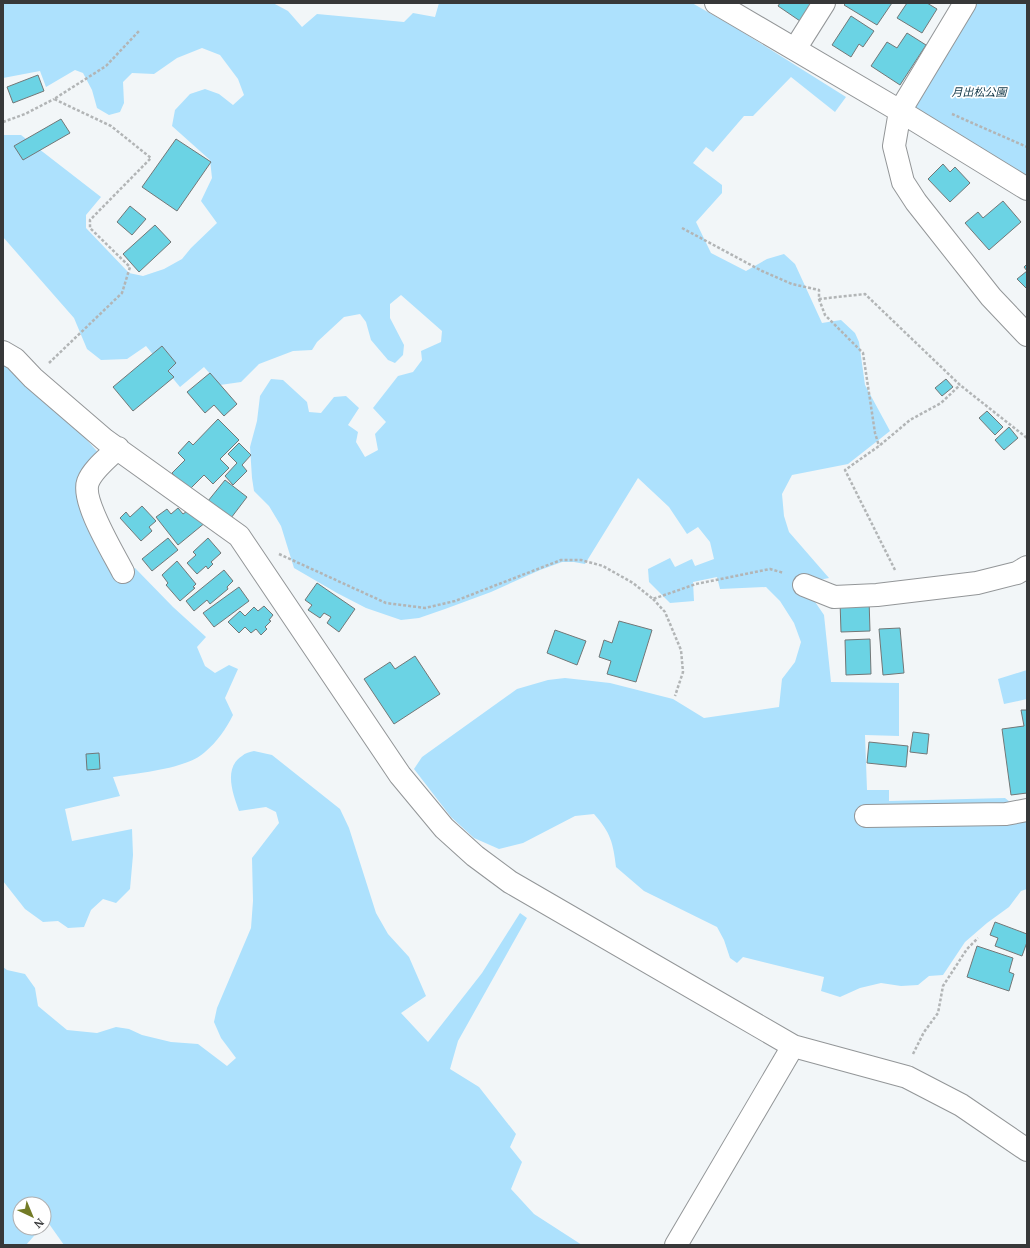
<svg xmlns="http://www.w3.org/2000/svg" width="1030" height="1248" font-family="'PT Serif','Noto Sans JP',serif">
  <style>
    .green { fill: #ade1fd }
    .building { fill: #6bd3e4; stroke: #737777 }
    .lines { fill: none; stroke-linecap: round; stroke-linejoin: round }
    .minor-casing { stroke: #939698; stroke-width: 24 }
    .path { stroke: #b2b5b6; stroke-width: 2.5; stroke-dasharray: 3 2; stroke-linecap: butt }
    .minor { stroke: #fff; stroke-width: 22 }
    .labels { text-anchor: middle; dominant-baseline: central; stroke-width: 3.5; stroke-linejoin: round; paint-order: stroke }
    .park-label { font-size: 11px; font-style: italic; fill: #0d3344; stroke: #fff }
  </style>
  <rect width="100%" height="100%" fill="#f2f6f8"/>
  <path class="green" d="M3 3H273L288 11 302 27 317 14 404 22 413 13 435 17 439 3H692L736 28 846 97 835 112 791 77 753 116H744L713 152 706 147 693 163 722 185V193L696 222 711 253 746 271 767 259 784 254 795 264 822 323 841 320 855 333 859 342 865 385 890 431 848 464 792 475 782 494 784 516 789 532 829 578 809 582V593L824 615 831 682 899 683V736L865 735 867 790H889V801L1005 798 1025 814H1027V889L1021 891 1009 907 987 923 965 942 943 975 929 976 918 985 901 986 881 983 860 988 840 997 821 991 824 977 743 957 737 963 730 958 724 940 717 927 644 891 616 867C613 843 611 833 594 814L575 816 523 843 499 849 474 838 451 817 414 769 422 757 517 689 548 680 565 678 610 683 673 699 704 718 779 707 782 679 795 662 801 642 794 623 780 601 766 587 720 589 717 577 693 582 694 601 670 603 649 582 648 569 670 558 675 567 692 559 695 566 714 559 710 542 698 527 687 534 669 507 638 478 585 564 574 562H562L540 570 491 592 445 609 419 618 401 620 366 608 337 593 294 568 281 526 269 506 254 491 252 478 250 447 257 421 260 396 271 379 283 380 307 402 309 412 321 413 334 397 346 396 359 408 348 425 358 432 356 442 365 457 378 450 375 434 386 422 373 408 398 376 413 372 422 360 421 351 441 342 442 331 401 295 390 304V318L404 345 403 355 395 363 388 360 371 340 366 322 360 314 344 317 317 342 312 350 293 351 259 364 241 382 220 385 204 367 180 387 146 346 127 359 101 360 87 349 74 318 3 237V135H21L101 197 86 215V228L129 273 143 276 164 269 182 259 191 248 217 223 201 201 212 178 210 160 172 126 175 110 190 94 205 89 219 94 233 105 244 95 238 79 220 55 202 48 177 58 154 74 132 73 123 82 124 103 120 112 109 115 97 108 92 90 83 73 75 70 46 87 40 71 3 78Z
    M974 3H1027V179L912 107Z
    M3 356 79 431 103 458 88 473 117 575 135 568 173 607 206 637 197 647 205 666 215 673 229 665 238 669 225 698 233 715C226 729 217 742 205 752 187 769 138 773 113 777L120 796 65 809 72 841 132 829 133 855 130 889 116 903 103 899 91 910 84 927 68 928 58 921 43 922 25 909 3 881Z
    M1027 670V699L1004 704 998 679Z
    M254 751 272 755 340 809 349 828 376 913 388 934 409 957 426 996 401 1013 428 1042 482 973 520 913 527 918 458 1041 450 1069 479 1087 516 1134 510 1147 522 1162 511 1189 534 1214 582 1245H64L47 1221 44 1224V1204H20V1228H41L26 1245H3V967L7 970 25 974 35 988 38 1006 67 1030 97 1033 116 1027 129 1029 142 1035 171 1042 198 1044 227 1066 236 1058 221 1038 214 1022 217 1008 251 928 253 901 252 858 279 823 276 812 266 807 239 811C233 794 223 768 242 756 245 753 250 752 254 751Z"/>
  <path class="building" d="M780 3H812L800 21 778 6Z
    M846 3H892L877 25 844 5Z
    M907 3H927L937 9 922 33 897 18Z
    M851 16 874 31 863 47 859 44 851 57 832 45Z
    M907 33 926 45 900 85 871 66 887 42 897 48Z
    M38 75 44 91 13 103 7 87Z
    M61 119 70 133 23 160 14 146Z
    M176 139 211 162 177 211 142 187Z
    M943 164 950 172 955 167 970 183 950 202 928 179Z
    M1003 201 1021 222 989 250 965 223 978 212 983 218Z
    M130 206 146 219 132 235 117 222Z
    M155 225 171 242 139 272 123 254Z
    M1027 264V289L1017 279 1027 271 1024 267Z
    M162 346 176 363 168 371 174 377 133 411 113 387Z
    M210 373 237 404 224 416 214 405 205 413 187 392Z
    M946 379 953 387 942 396 935 388Z
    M987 411 1003 427 995 435 979 418Z
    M218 419 239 440 220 459 229 468 213 484 204 475 189 490 172 473 185 460 178 453 189 441 193 445Z
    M1009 427 1018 438 1004 450 995 440Z
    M239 443 251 455 242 465 247 471 233 485 225 476 237 463 228 454Z
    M225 480 247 497 231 518 208 501Z
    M142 506 156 521 149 527 152 531 141 541 120 518 126 512 130 517Z
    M178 508 183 514 190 509 206 522 178 545 156 517 167 509 171 514Z
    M168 538 178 550 152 571 142 559Z
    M208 538 221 553 211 562 213 564 208 569 206 566 197 574 187 563 196 555 193 552Z
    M177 561 196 584 193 587 195 588 180 601 166 585 168 583 162 575Z
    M224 570 233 581 227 587 228 589 210 604 207 600 194 611 186 601Z
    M317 583 355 609 339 632 327 623 331 617 324 613 320 618 308 610 312 605 305 600Z
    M239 587 249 601 214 627 203 613Z
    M869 599 870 631 841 632 840 601Z
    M264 606 273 615 269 620 271 621 265 627 267 629 261 635 256 629 251 633 245 627 239 633 228 622 240 611 245 616 254 607 258 611Z
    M619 621 652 630 636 682 607 674 611 661 599 657 604 640 612 643Z
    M900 628 904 673 883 675 879 629Z
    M555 630 586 641 577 665 547 653Z
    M870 639 871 674 846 675 845 640Z
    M415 656 440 694 394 724 364 679 390 662 395 669Z
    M1021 710H1027V793L1011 795 1002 729 1024 726Z
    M913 732 929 734 927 754 910 752Z
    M869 742 908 746 906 767 867 763Z
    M99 753 100 769 87 770 86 754Z
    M995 922 1027 934V942L1022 956 995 946 998 938 990 935Z
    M977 946 1013 958 1009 972 1014 974 1009 991 967 977Z"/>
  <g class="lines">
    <g class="minor-casing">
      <path id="minor" d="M716 3 900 111 1027 189
        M965 3 900 111 894 146 903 182 916 202 991 297 1027 335
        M795 49 824 3
        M3 352 15 359 33 378 105 440 239 536 400 775 444 828 475 856 510 882 793 1046 907 1077 961 1105 1027 1150
        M118 448C108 458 93 469 88 482 81 501 114 554 123 572
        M804 585 834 597 877 595 977 583 1017 573 1027 567
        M866 816 1006 814 1027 810
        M676 1245 793 1046"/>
    </g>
    <path class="path" d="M952 114 1027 147
      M3 122 25 114 54 99
      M682 228 762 271 792 284 819 290V299L865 294 960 385 1027 438
      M819 299 825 315 863 353 875 433 879 446
      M49 363 122 293 130 267 90 228V220L151 158 111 126 54 99 106 66 139 31
      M279 554 386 603 425 608 455 601 561 560H581L603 566 633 583 653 599 696 584 770 569 784 573
      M895 570 845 470 879 446 910 420 941 403 960 385
      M653 599 665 612 681 650 683 672 675 696
      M913 1054 924 1032 938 1013 943 986 967 949 978 938"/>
    <use href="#minor" class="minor"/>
  </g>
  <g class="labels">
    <g class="park-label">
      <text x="979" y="92">月出松公園</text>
    </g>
  </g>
  <rect width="1030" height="1248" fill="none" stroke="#373839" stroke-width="8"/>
  <g transform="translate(32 1216) rotate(136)"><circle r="19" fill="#ffffff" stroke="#afafb0"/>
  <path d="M0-3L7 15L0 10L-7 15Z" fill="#737b26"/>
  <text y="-6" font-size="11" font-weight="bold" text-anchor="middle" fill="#373839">N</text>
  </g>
</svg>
